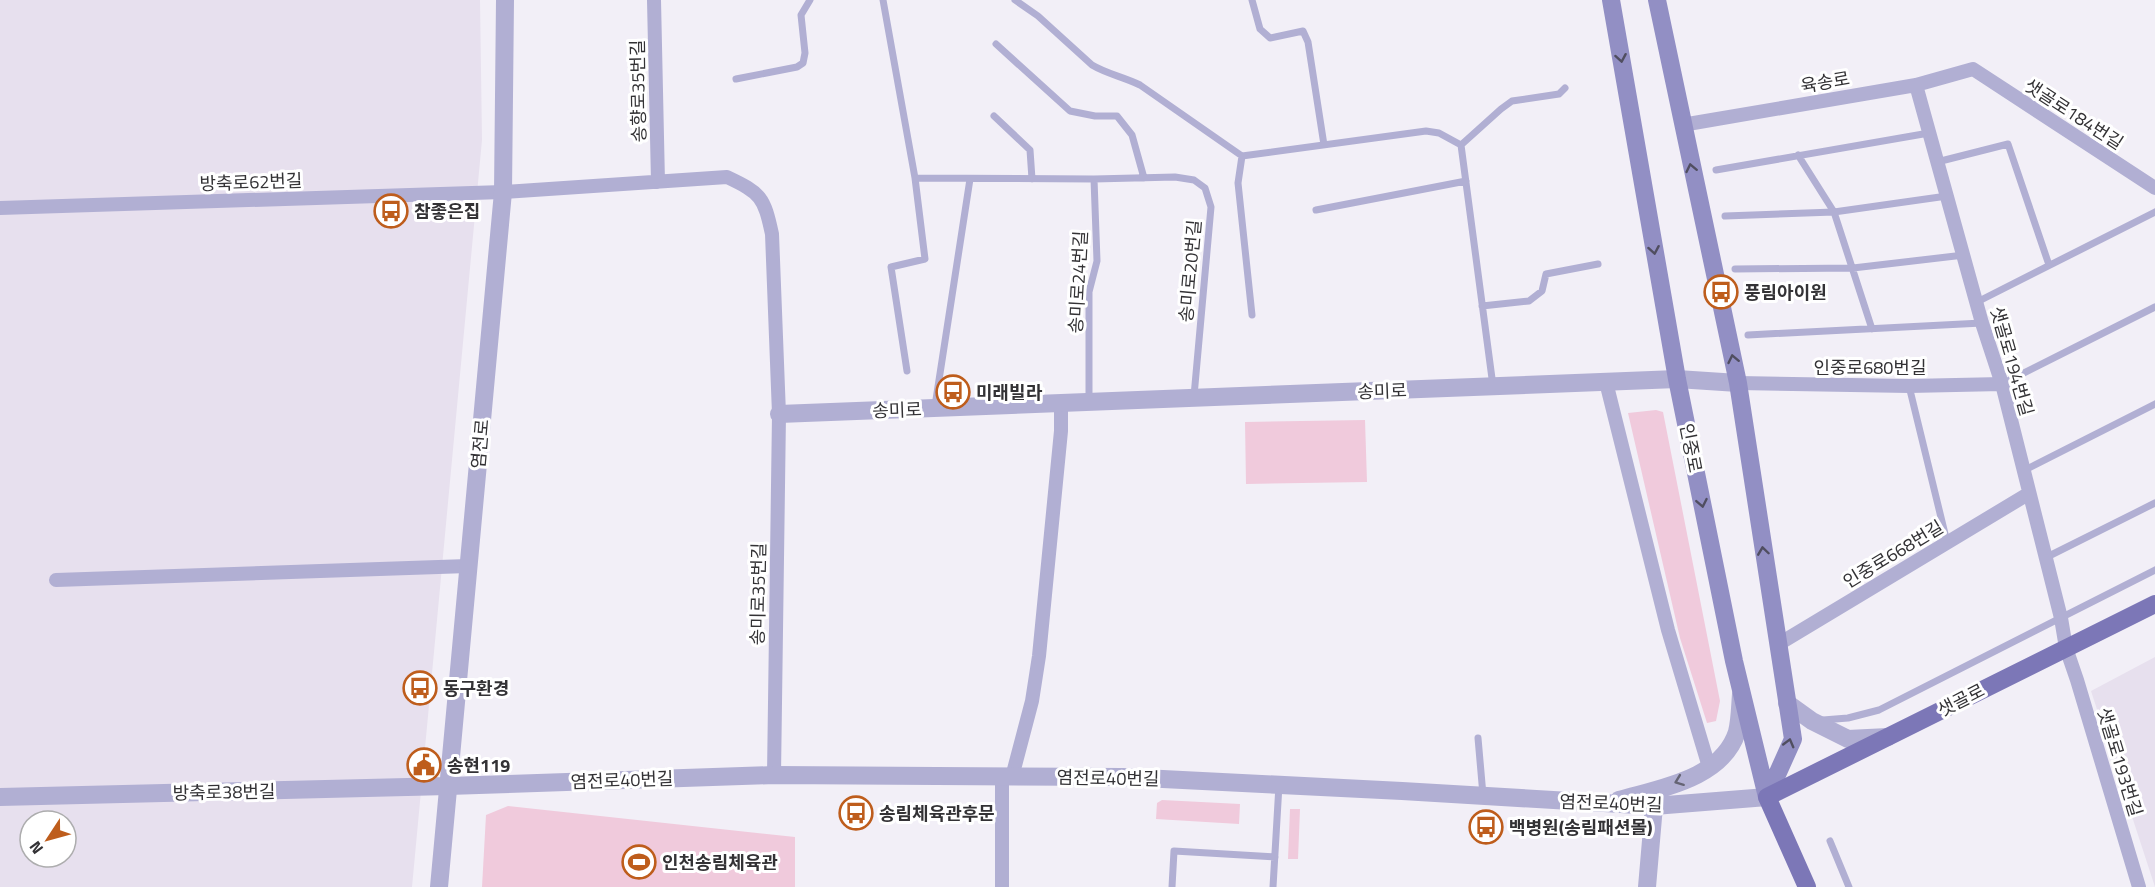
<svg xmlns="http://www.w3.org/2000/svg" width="2155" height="887" font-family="'Titillium Web','Noto Sans KR',sans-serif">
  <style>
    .built { fill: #e7e0ee; fill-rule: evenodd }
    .green { fill: #f0cadc }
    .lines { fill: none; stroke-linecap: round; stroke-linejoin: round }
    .service { stroke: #b1afd3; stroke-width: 7 }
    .minor { stroke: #b1afd3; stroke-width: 14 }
    .tertiary { stroke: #b1afd3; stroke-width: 18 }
    .secondary { stroke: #928fc4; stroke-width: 18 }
    .primary { stroke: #7c77b7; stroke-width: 18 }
    .oneway { stroke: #504e60 }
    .oneway2 { stroke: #656474 }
    .labels { text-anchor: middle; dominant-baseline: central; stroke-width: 6; stroke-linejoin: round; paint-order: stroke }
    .street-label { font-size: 18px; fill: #333235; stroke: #fff }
    .poi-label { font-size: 18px; font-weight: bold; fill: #333235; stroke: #fff; text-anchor: start }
  </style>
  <rect width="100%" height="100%" fill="#f2eff7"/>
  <path class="built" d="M0 0H480L482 140 412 887H0ZM30 821H66V857H30Z
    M2155 657V887L2091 691Z"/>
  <path class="green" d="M1656 410 1663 412 1720 701 1716 721 1707 723 1680 638 1628 413Z
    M1365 420 1367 482 1246 484 1245 422Z
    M1162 800 1240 804 1239 824 1156 819 1157 803Z
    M508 806 795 837V887H482L486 815Z
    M1290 809H1300L1298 859H1288Z"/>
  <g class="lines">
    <path class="service" d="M883 0 915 178 925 259 891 267 907 371
      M1015 0 1038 16 1092 65C1107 74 1124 77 1140 85L1242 156 1426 131 1439 133 1461 145 1501 109 1512 101 1559 94 1565 88
      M1252 0 1260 29 1270 38 1303 31 1308 42 1324 145
      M996 44 1070 111 1095 116H1117L1132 135 1144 178
      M736 79 797 67 803 63 805 53 801 15 810 0
      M994 116 1030 150 1032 179
      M1461 145 1493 386
      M1798 155 1834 212 1872 329
      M1242 156 1238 183 1252 315
      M1937 162 2008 144 2049 265
      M1716 170 1929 133
      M915 178 1094 179 1175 177 1194 180 1205 188 1211 207 1194 396
      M1316 210 1466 181
      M1725 216 1834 212 1947 196
      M1735 269 1853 268 1964 255
      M1977 302 2155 212
      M1482 306 1529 301 1542 291 1546 274 1598 264
      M1748 335 1982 323
      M2002 384 2155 307
      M1909 386 1947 542
      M1089 400V292L1097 261 1094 179
      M935 406 970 179
      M2023 471 2155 404
      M2045 558 2155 503
      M1823 720 1848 718 1879 710 2155 570
      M1478 738 1483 795
      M1830 841 1849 887
      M1172 887 1174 851 1275 857
      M1273 887 1279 785"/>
    <path class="minor" d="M654 0 658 182
      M1916 85 1982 323 2002 384 2061 618 2066 648 2077 680 2139 887
      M1682 125 1916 85 1973 69 2155 188
      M0 208 503 192 727 177C761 193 764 197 772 234L779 414 774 775
      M1606 382 1668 630 1709 767
      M1738 383 1909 386 2002 384
      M56 580 468 566
      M1777 645 2028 494
      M1002 776V887
      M1012 777 1032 701 1039 656 1061 431V404"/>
    <path class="tertiary" d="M779 414 1677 379 1738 383
      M1787 703 1812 721 1848 739 1888 737
      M0 797 448 786 774 775 1123 777 1402 791 1654 806 1767 797
      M1619 800C1660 788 1722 779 1737 732 1740 720 1740 706 1741 694
      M439 887 503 192 505 0
      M1647 887 1654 806"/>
    <path class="secondary" d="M1611 0 1677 379 1734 661 1767 797
      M1657 0 1738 383 1793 739 1767 797"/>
    <path class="primary" d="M1807 887 1767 797 2155 604"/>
  </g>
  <defs><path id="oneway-chevron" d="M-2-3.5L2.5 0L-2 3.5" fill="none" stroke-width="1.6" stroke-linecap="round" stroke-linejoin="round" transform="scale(1.5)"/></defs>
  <g class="oneway">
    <use href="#oneway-chevron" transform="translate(1621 58) rotate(80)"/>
    <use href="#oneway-chevron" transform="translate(1691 168) rotate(-102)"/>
    <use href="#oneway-chevron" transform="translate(1654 250) rotate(80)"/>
    <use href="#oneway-chevron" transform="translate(1733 359) rotate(-102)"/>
    <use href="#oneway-chevron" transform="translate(1702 503) rotate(79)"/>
    <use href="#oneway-chevron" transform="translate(1763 551) rotate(-98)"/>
    <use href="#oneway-chevron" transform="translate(1789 743) rotate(-75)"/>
  </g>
  <use class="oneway2" href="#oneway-chevron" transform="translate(1679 781) rotate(159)"/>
  <defs>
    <g id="bus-ring" transform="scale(1.725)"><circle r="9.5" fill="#fff" stroke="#be5d1c" stroke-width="1.5"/><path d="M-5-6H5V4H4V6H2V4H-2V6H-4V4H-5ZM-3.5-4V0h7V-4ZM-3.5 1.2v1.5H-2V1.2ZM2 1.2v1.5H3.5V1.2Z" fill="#be5d1c"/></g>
    <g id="civic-ring" transform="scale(1.725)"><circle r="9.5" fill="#fff" stroke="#be5d1c" stroke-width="1.5"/><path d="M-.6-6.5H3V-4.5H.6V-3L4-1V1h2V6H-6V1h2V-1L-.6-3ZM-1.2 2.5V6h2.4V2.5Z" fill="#be5d1c"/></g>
    <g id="stadium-ring" transform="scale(1.725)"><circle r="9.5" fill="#fff" stroke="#be5d1c" stroke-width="1.5"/><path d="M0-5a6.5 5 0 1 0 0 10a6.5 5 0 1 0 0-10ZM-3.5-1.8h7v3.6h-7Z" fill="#be5d1c"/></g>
  </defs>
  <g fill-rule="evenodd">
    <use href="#bus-ring" x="391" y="211"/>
    <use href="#bus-ring" x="1721" y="292"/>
    <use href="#bus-ring" x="953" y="392"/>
    <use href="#bus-ring" x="420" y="688"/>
    <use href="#civic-ring" x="424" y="765"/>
    <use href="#bus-ring" x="856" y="813"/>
    <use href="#bus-ring" x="1486" y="827"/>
    <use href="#stadium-ring" x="639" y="862"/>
  </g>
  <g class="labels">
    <g class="street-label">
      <text transform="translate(1825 82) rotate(-10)">육송로</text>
      <text transform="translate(638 91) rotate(-91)">송향로35번길</text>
      <text transform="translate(2074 114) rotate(33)">샛골로184번길</text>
      <text transform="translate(251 182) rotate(-2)">방축로62번길</text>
      <text transform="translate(1190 271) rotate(-85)">송미로20번길</text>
      <text transform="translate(1078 282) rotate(-87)">송미로24번길</text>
      <text transform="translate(2012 361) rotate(74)">샛골로194번길</text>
      <text x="1870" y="367">인중로680번길</text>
      <text transform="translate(1382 391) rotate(-2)">송미로</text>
      <text transform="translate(897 410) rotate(-2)">송미로</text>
      <text transform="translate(480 444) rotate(-85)">염전로</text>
      <text transform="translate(1691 448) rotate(79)">인중로</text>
      <text transform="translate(1893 554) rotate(-31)">인중로668번길</text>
      <text transform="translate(758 594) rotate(-89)">송미로35번길</text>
      <text transform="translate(1961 700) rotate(-27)">샛골로</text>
      <text transform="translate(2120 762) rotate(73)">샛골로193번길</text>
      <text transform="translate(1108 778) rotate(1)">염전로40번길</text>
      <text transform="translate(622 780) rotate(-2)">염전로40번길</text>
      <text transform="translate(224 792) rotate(-1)">방축로38번길</text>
      <text transform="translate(1611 803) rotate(2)">염전로40번길</text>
    </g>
    <g class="poi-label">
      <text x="414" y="211">참좋은집</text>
      <text x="1744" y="292">풍림아이원</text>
      <text x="976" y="392">미래빌라</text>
      <text x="443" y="688">동구환경</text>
      <text x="447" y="765">송현119</text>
      <text x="879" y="813">송림체육관후문</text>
      <text x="1509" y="827">백병원(송림패션몰)</text>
      <text x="662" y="862">인천송림체육관</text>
    </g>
  </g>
  <g transform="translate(48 839) rotate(234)"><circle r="28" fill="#ffffff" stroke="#adadae" stroke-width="1.5"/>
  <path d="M0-4.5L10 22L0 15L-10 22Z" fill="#be5d1c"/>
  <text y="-9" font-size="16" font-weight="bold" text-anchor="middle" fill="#333235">N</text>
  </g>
</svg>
